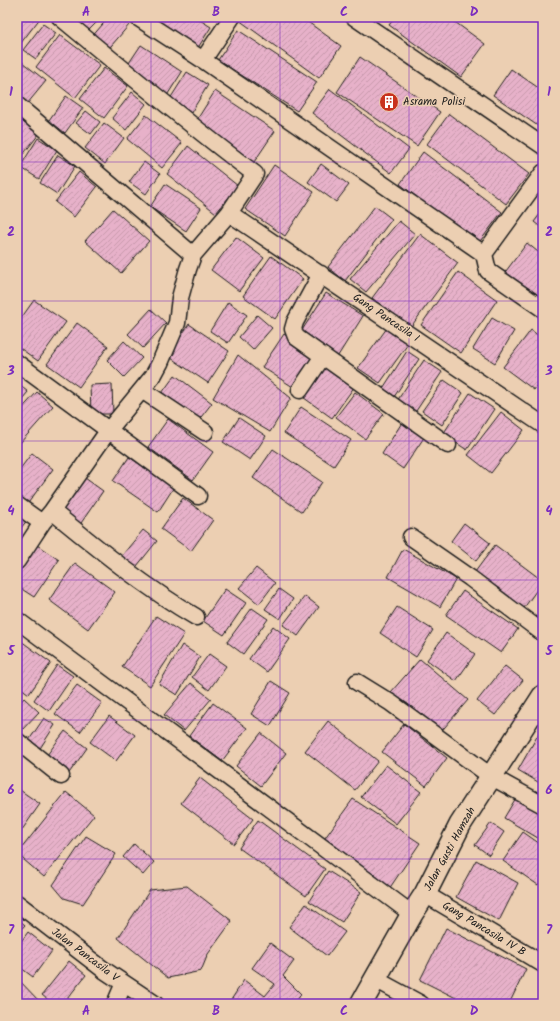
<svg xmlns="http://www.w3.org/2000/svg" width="560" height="1021" font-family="Kalam,sans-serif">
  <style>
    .building { fill: url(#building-hatch); stroke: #1c1c1c }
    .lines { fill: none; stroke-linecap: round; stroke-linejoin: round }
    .minor-casing { stroke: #1c1c1c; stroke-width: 19 }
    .tertiary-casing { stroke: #1c1c1c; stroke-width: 24 }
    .minor { stroke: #eccfb2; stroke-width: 16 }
    .tertiary { stroke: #eccfb2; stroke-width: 21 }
    .grid { fill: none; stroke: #7b2cbf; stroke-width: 1; stroke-opacity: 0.55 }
    .labels { text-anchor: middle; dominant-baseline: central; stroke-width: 3; stroke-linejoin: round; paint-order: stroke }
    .poi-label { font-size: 11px; fill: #1c1c1c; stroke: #eccfb2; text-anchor: start }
    .street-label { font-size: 11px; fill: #1c1c1c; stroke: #eccfb2 }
    .neatline { fill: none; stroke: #7b2cbf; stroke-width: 1.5 }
    .grid-label { font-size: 13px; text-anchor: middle; font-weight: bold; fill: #7b2cbf }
  </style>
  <defs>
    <pattern id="building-hatch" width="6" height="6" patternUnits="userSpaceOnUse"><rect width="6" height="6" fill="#e7b1c9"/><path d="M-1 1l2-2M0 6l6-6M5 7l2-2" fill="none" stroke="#c698ac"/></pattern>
  </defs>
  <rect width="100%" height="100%" fill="#eccfb2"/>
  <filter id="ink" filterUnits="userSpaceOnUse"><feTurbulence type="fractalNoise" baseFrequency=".025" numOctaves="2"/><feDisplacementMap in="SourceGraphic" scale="8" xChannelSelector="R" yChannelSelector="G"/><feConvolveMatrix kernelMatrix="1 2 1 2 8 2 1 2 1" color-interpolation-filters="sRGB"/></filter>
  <g filter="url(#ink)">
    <path class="building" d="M17 17H41L17 48Z
      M66 17H102L84 35Z
      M109 17H120L129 25 106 52 90 39Z
      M137 17H195L211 27 194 54Z
      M241 17H301L341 46 319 78 239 20Z
      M395 17H448L485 44 461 77 389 25Z
      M43 24 56 33 36 59 23 50Z
      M238 30 317 82 297 111 218 60Z
      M60 35 100 65 75 98 36 67Z
      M141 45 182 72 166 97 125 69Z
      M360 57 440 112 417 146 337 92Z
      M17 58 46 81 27 104 17 96Z
      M104 68 128 86 104 118 80 99Z
      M511 69 543 91V119L538 126 493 95Z
      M187 72 208 85 189 116 168 102Z
      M330 89 409 149 391 173 312 113Z
      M215 91 275 131 252 165 193 126Z
      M132 92 146 104 126 130 112 118Z
      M66 96 83 108 65 133 49 120Z
      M86 111 100 122 91 134 76 123Z
      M449 114 529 174 506 204 427 144Z
      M146 115 182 143 162 168 127 139Z
      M17 117 39 134 18 161H17Z
      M104 123 124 138 105 164 85 148Z
      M38 138 57 150 39 179 20 167Z
      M188 146 238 186 216 213 167 174Z
      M423 152 502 212 478 244 400 184Z
      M58 155 75 166 57 194 40 183Z
      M144 162 160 174 146 194 129 182Z
      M321 164 349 185 336 202 308 182Z
      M274 165 314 192 285 236 245 209Z
      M79 172 97 187 74 217 55 202Z
      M165 184 201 208 186 231 150 207Z
      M375 206 392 219 345 281 328 267Z
      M113 209 149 241 121 273 85 241Z
      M543 210V229L534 222Z
      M399 221 415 234 366 292 350 279Z
      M420 234 458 263 410 328 372 298Z
      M236 237 264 258 239 291 211 270Z
      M527 243 543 256V304L503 275Z
      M271 256 303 279 275 319 243 296Z
      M458 272 497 300 461 353 421 325Z
      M326 293 363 316 336 359 299 335Z
      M34 300 66 322 38 361 17 346V324Z
      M228 302 247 315 228 343 210 331Z
      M151 309 166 323 143 348 128 334Z
      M257 315 272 328 253 350 239 337Z
      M492 318 514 331 495 363 473 349Z
      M77 323 108 346 79 387 47 364Z
      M189 324 229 351 208 383 168 356Z
      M387 328 408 344 380 383 358 368Z
      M531 330 543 339V377L534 390 503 367Z
      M284 334 314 355 293 387 262 367Z
      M124 341 142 358 124 377 107 360Z
      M407 351 419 359 392 400 380 393Z
      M238 355 291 398 270 432 213 398Z
      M325 360 357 383 332 418 300 395Z
      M424 360 442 372 414 414 397 401Z
      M175 375 212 403 198 421 162 393Z
      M444 380 463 393 442 425 422 411Z
      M17 383 28 392 17 405Z
      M112 384 113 414H91L90 385Z
      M37 392 53 406 20 443 17 440V414Z
      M355 392 384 414 365 439 336 417Z
      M470 393 494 409 467 450 443 434Z
      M301 407 351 440 334 466 284 433Z
      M501 412 524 430 491 473 468 455Z
      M239 418 266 436 250 460 223 442Z
      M168 419 213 452 193 480 148 447Z
      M403 421 425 436 403 469 382 454Z
      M273 449 322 482 302 512 253 478Z
      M32 453 53 469 26 506 17 499V473Z
      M129 457 174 487 158 512 113 481Z
      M85 478 103 491 79 526 61 513Z
      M183 498 213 520 191 551 161 529Z
      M17 511 28 519 17 533Z
      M464 523 490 543 476 561 451 541Z
      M143 530 157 541 133 571 119 559Z
      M34 543 59 560 34 597 17 586V568Z
      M495 545 543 581 524 608 475 572Z
      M403 549 456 579 440 607 388 577Z
      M75 563 115 592 88 629 49 600Z
      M256 568 275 583 259 604 239 588Z
      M225 589 246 603 224 635 203 621Z
      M279 589 293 599 280 619 265 609Z
      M463 591 518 629 501 653 446 615Z
      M305 596 319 607 298 636 283 625Z
      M397 607 433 630 416 657 380 633Z
      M252 608 268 619 243 654 227 642Z
      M156 616 184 634 150 686 122 667Z
      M273 626 290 639 267 672 249 659Z
      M446 633 475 654 456 681 427 660Z
      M17 638 51 663 29 694 17 685Z
      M182 645 200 657 177 695 159 684Z
      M209 654 226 666 209 690 192 677Z
      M420 659 468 700 439 734 391 692Z
      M57 665 73 676 49 711 34 700Z
      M505 666 523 680 495 715 477 701Z
      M271 681 290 693 270 726 251 714Z
      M191 683 211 699 184 731 164 715Z
      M77 685 102 703 80 732 55 714Z
      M24 698 39 712 21 731 17 727V706Z
      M213 703 247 728 222 761 189 736Z
      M109 716 135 735 116 761 90 742Z
      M44 718 55 725 39 750 27 743Z
      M328 721 378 761 355 790 305 751Z
      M404 724 447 758 426 786 382 752Z
      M543 726V785L518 770Z
      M65 731 87 748 67 776 44 759Z
      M261 733 286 753 261 786 236 766Z
      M386 765 421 792 396 824 361 797Z
      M200 778 253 819 234 844 181 803Z
      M17 788 40 804 17 837Z
      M66 792 94 815 44 877 17 854Z
      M517 796 543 811V841L504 818Z
      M353 799 420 843 389 889 322 842Z
      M258 820 325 869 306 896 239 848Z
      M491 823 504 832 489 855 475 845Z
      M523 832 543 846V878L538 885 503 861Z
      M86 836 116 854 83 904 64 898 53 885Z
      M134 844 154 862 143 875 123 857Z
      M476 860 518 883 499 921 456 897Z
      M328 871 361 892 342 922 309 901Z
      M187 886 232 921 208 954 201 971 168 978 118 938 150 890Z
      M306 904 345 932 327 956 289 927Z
      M17 918 25 925 17 934Z
      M446 928 526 969 509 1004H468L420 980Z
      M28 932 52 951 33 977 17 965V947Z
      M270 943 294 961 283 976 301 994 295 1004H235L231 1000 244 980 265 996 275 984 252 968Z
      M69 961 86 975 63 1004H53L42 995Z
      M17 978 40 1002 38 1004H24L17 997Z
      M397 998 407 1004H393Z"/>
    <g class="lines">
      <g class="minor-casing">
        <path id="minor" d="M137 17 203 60 484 254 488 271 543 309
          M354 17 543 146
          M203 60 232 17
          M17 105 193 255
          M229 213 543 425
          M484 254 543 173
          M321 274 295 322 293 329 296 337 448 445
          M17 363 198 496
          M142 390 205 432
          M300 390 323 356
          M17 505 42 523
          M52 511C97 548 146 588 196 617
          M411 537 470 578 543 633
          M17 561 42 523 52 511 108 431 153 376 160 363 177 323 180 298 188 269 193 255 229 213 255 174C188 124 124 70 60 17
          M17 620 412 914
          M357 682 391 703 492 777 543 805
          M17 741 61 776
          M425 894 543 964
          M17 903 104 970 155 1004
          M375 979 421 1004
          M115 1004 124 983"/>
      </g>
      <g class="tertiary-casing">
        <path id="tertiary" d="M361 1004 412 914 425 894 460 825 543 696"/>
      </g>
      <use href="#minor" class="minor"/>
      <use href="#tertiary" class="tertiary"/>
    </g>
  </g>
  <path class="grid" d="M151 17V1004M280 17V1004M409 17V1004M17 162H543M17 301H543M17 441H543M17 580H543M17 720H543M17 859H543"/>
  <defs>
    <g id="building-disc" transform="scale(1)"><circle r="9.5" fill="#c8321e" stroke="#eccfb2"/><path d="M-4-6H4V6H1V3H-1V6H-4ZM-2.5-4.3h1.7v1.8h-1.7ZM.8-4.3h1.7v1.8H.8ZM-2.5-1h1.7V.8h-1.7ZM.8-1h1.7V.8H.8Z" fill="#fff"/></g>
  </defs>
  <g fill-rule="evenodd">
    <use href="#building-disc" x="389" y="102"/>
  </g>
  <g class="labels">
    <g class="poi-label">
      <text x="403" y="102">Asrama Polisi</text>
    </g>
    <g class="street-label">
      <text transform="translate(386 318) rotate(34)">Gang Pancasila I</text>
      <text transform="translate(450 849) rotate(-61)">Jalan Gusti Hamzah</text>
      <text transform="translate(484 929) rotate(31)">Gang Pancasila IV B</text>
      <text transform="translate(85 955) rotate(37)">Jalan Pancasila V</text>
    </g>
  </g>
  <rect width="560" height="1021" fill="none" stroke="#eccfb2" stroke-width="44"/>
  <rect x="22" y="22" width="516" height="977" class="neatline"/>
  <g class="grid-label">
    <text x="86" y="16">A</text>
    <text x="216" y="16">B</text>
    <text x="344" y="16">C</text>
    <text x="474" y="16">D</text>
    <text x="11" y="96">1</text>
    <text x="549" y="96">1</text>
    <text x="11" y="236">2</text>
    <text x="549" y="236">2</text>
    <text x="11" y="375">3</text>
    <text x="549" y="375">3</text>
    <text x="11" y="515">4</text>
    <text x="549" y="515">4</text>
    <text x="11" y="655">5</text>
    <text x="549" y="655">5</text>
    <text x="11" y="794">6</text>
    <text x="549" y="794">6</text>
    <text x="11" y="934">7</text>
    <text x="549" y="934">7</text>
    <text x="86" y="1015">A</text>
    <text x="216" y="1015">B</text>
    <text x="344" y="1015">C</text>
    <text x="474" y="1015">D</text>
  </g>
</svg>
